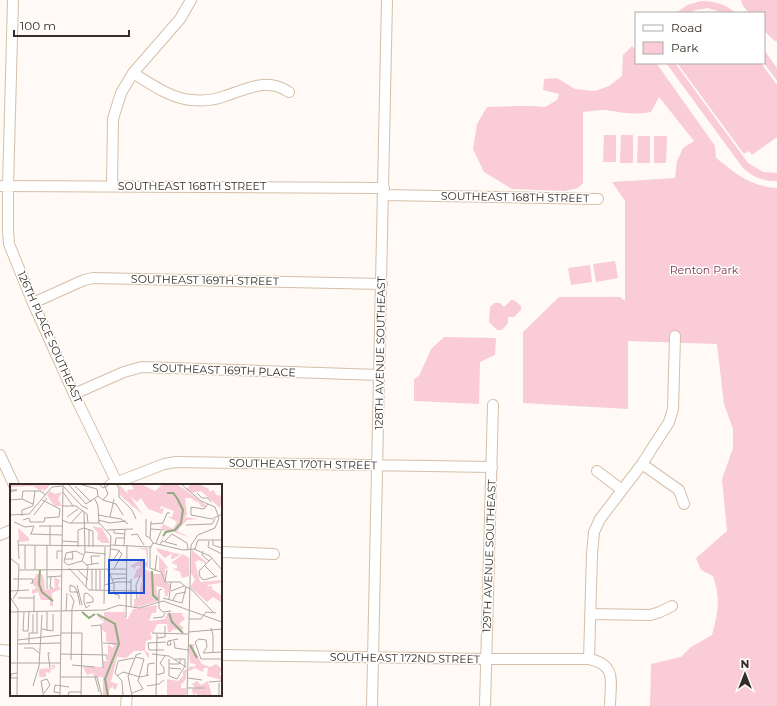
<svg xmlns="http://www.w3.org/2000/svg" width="777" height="706" font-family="Montserrat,sans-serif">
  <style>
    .green { fill: #f9ccd7 }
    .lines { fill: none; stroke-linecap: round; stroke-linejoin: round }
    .minor-casing { stroke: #d5bfa8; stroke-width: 12 }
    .minor { stroke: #fff; stroke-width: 10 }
    .labels { text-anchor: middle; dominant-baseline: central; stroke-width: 3; stroke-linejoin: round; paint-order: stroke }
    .street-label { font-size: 11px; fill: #362d24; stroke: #fff }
    .park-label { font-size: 11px; fill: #773349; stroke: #fff }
    .inset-river { fill: none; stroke: #8fac81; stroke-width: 2 }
    .inset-road { fill: none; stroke: #afa8a1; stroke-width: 1 }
    .view { fill: #1d4ed8; fill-opacity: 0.15; stroke: #1d4ed8; stroke-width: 2 }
    .inset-edge { fill: none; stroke: #362d24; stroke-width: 2 }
  </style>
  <rect width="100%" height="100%" fill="#fffaf5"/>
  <path class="green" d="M741 0H777V41H775L764 31V13H749L743 6Z
    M701 1C715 1 725 4 736 13H723L708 8 696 10 688 13H676L687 5Z
    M632 46 636 51V63H652L657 64 715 146 716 158C735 173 751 187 777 188V706H650L651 664 681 657 691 647 712 635C718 613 721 598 713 576L701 570 696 558 727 531 722 479 733 448V429L724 404 717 344 628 341V409L523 403V332L559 297H620L625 301V201L612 182 675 178 677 161 683 148 694 141 659 97 651 112C633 115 624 113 606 110 599 110 591 111 583 112V183L578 188 565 191 512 189 484 172 473 149 477 124 487 107 514 106H531L545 107 557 100 559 94 543 90 544 79 557 78 575 89 595 91 609 86 622 76 623 55Z
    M764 50 777 68V81L764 63Z
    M666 63H675L748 163 763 172 777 173V181C764 182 753 177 743 168Z
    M677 63H761L777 85V137L752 155 749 151 744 154Z
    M604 135H616V162H603Z
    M621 135H633V163H620Z
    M638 136H650V163H637Z
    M654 136H667L666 163H654Z
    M615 261 618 278 596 282 593 264Z
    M590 265 592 282 571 285 568 268Z
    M511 300H514L521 306V310L514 317H508V323L502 330H497L489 322 490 307 494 303H500L504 307Z
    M444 337 496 338 495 355 480 362 479 404 414 401V379L419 376 431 349Z"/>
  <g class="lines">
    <g class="minor-casing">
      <path id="minor" d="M13 0 8 186V230L9 244 33 303 74 394 118 485
        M133 73C151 84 170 98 191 100 202 101 215 100 225 96 248 89 266 77 289 92
        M0 186 384 188
        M112 186 113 119 121 93 133 73 180 19 191 0
        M384 195 598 199
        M33 303 84 280 93 278 382 284
        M74 394 124 372 142 367 379 375
        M0 455 14 485
        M642 464 679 490 684 504
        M597 471 622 490
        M110 485 164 464 176 462 492 467
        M0 535 11 530
        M221 552 274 554
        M590 614 650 615 660 612 672 606
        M0 650 11 651
        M221 655 486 659H589
        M126 706 127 695
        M372 706 387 0
        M485 706 493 405
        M610 706C610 683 618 665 589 659L592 554 594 532 600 519 642 464 669 422 673 409 675 336"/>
    </g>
    <use href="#minor" class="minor"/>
  </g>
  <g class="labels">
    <g class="street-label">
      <text x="192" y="186">SOUTHEAST 168TH STREET</text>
      <text transform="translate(515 197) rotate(1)">SOUTHEAST 168TH STREET</text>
      <text transform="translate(205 280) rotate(1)">SOUTHEAST 169TH STREET</text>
      <text transform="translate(50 337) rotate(66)">126TH PLACE SOUTHEAST</text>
      <text transform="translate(380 353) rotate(-89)">128TH AVENUE SOUTHEAST</text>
      <text transform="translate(224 370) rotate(2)">SOUTHEAST 169TH PLACE</text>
      <text transform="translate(303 464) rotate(1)">SOUTHEAST 170TH STREET</text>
      <text transform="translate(489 556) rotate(-88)">129TH AVENUE SOUTHEAST</text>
      <text transform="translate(405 658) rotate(1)">SOUTHEAST 172ND STREET</text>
    </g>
    <g class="park-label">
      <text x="704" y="270">Renton Park</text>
    </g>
  </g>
  <g transform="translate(10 484)">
    <rect width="212" height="212" fill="#fffaf5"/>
    <path d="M41 0 33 8V4L31 7 23 2 0 3 2 1ZM109 0 118 10 117 6 124 5 121 0H131L145 7 153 0H167L196 21 195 24 189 21H191L187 17 186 18 181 14H175L177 30 173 37 176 33 188 35 177 36 167 47 180 54 162 47 156 49 151 57 155 46 151 44 153 41 151 39 163 45 167 38 157 32 162 33 164 27 151 22 150 25 154 24 152 30 138 25 131 14 127 18 120 12 133 31 110 11ZM180 1H191L199 5V8L204 6 206 11 212 12 210 24 191 7 182 9 176 6ZM40 7 45 10 52 8 48 15 52 22H45L42 19 37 11ZM82 42 92 44 100 59H92L87 55 88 49ZM8 44 19 54V57L9 58ZM127 64H138V85L136 82 135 85 144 90H151L154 97 161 101 157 113 155 112 154 104 146 102 149 117 124 124V115H128L132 96 131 92 123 95 127 85 130 84 126 83 130 84V82H126L125 85 120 82 134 74V78H137L136 66ZM147 64 164 69 171 70 163 75H161L162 69 155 74 147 67ZM182 66 197 79 196 80 189 76 185 78 190 98 212 96 210 99 198 101 197 102 200 104 198 102H202V105L212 112V119L203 113 197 118 180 103 185 96 181 89ZM173 70 179 74V92L172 94 170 88 163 85 167 84V81L161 79ZM149 72 158 84 155 85V96L149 85ZM26 90H32L34 95 35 106 45 104 44 93 50 96 48 102 51 105 42 109 43 122H40V116H31L28 108 22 110V106L27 104 23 101 22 94H25ZM147 121 146 129H142L139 137 155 135 157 129H173L172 131 175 135 169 140 174 144 171 146 173 149 166 145 165 147 164 144 161 148H158L157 140H147L143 149 140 148 142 155 136 157 135 167 139 169V175L134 167H124L116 174 107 173 101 198 108 200 106 205H103V202L99 206V212H93V193H84L83 189 77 191 73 183H93V177H98V160L103 164 104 161 96 157V149L92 146 91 140 94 138 87 132 90 131 94 137V128H114L113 123 117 136 123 125ZM178 160H184V165L192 180 200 183 206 180 212 185 209 191H212V196L197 192 198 184H194L193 188 185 184 179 187V183L186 182 185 180 180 179ZM40 181H45V185H41L40 189 36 188V193H29V185L44 184ZM177 185 176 195 171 201V204H176V210L173 212 157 211V195L168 197 173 192V187ZM187 197 191 201 198 197 202 212H188L186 209 183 211 182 205 185 204 182 200Z" fill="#f9ccd7"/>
    <path class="inset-river" d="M153 52 156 48 165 46 171 39 173 26 167 14 163 9H157M30 86 29 100 32 108 43 117M142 87 143 111 148 116M72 128 79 134 85 130M159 129 162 138 173 149M87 130 105 140 109 160 95 195 98 212M180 161 187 174"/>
    <path class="inset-road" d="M58 0 76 20 88 12 87 5 69 0M89 0 93 4 100 0M106 0 109 4V13L122 26 126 35M171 0 191 17 205 23 209 34 205 44 188 51 181 61 177 212M53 2 72 22 78 25M65 2 81 18M0 6H7L0 8M53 8 63 22M187 9 192 14H198L201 18M88 12 93 16 106 20 113 31M12 15 13 7H25M12 15 23 20M85 15 88 22 89 39 101 52 99 88 104 100V110L109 111V115M0 16 12 15M32 16 50 25 49 33 34 34M93 16 98 10 94 0M198 20 194 25 181 23V31L202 35 212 30M52 22H66L77 30 78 39M0 31 19 30 42 3 52 2M24 31 37 14M88 31 111 35 118 40M12 32V26L23 22 25 7H30L36 11M57 33 68 25M100 33 104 15M136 35V52L140 54M13 36 19 34 20 38H34L35 34M52 36 59 39H89M88 36 100 39 116 37M141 37 140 54 143 59M4 38 15 43 24 42 21 50M61 39 72 27M141 40 153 39 157 29H160M176 41 202 40 205 35M29 42H52M104 45V49L115 50M141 45 154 46M97 46 123 45M20 50 52 51M121 51 127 50 134 61M8 56 9 75M203 56V61L212 64M52 57 68 58M155 57 162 50 177 59 178 65M199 57 198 63 212 70M143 59 140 65V84L151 88 155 98M143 59 173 66 185 65M146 59 151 47M9 61 101 62M40 61V41M101 61 141 63M105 61 106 54H114M114 61 115 46M150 61 152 57 167 61M68 63V46L74 44 83 47V63M79 63V45M100 65 108 66 112 70M184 65 200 72 212 86M185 65 188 56H212M193 67 192 71 199 77M75 68 96 70M56 69 66 67 73 71M56 69 54 78 58 81M0 74 9 81 8 107 3 115M202 74 189 87 190 93 194 96 207 92M47 75V67H52M54 75H63L62 67M99 76H103L110 66M72 77 75 68 74 28M72 77 78 82 76 103M82 80 81 72H90M58 81 72 77M77 81 89 79M195 82 205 92M59 84 79 106 126 107M15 85V61M25 85V61M67 85 78 96M104 85 112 70M9 86 116 85M145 87 147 71M100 90H116M41 92 40 104H43M37 93 51 92M3 95H22L23 99H20M102 95 116 94M155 98H170L176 103M155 98 157 86M67 101 72 121M94 101 107 98H121M176 103 181 105 203 128M37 105V61M152 105 149 106V124L153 128 161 127M82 106V85M86 106V85M90 106V85M0 107 19 106M161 107 174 102M69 108H60V101L65 103 67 108 69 115 70 121M60 110 64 117 62 125 61 176M0 113 8 125 7 212M8 114H24M153 114 172 119 176 103M127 115 126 101 130 92M159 115 161 98M163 116 166 110 176 108M76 119 83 118V114L77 109 74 110V118L76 124 80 121M94 120 95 63M121 122V95M24 127V111M56 127 57 109M0 128 95 126 109 121 129 124 153 117 212 138M14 128 13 147H18L19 127M116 133 117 61M143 134 153 133 155 129M179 135H191L196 128 206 129M81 142 91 141 93 184M201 144 203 151V168M32 145 43 147V130M37 147V127M179 148 212 145M23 149V130M27 149V127M51 149H72L71 212M142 149 178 150M147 154 155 153V142M8 156 51 151M160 157 161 161H157L158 157 168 155M164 157 165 164 178 166M185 158 191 175H212M185 158 189 155 196 156 197 163 193 169M93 159 108 160M8 160 51 159M19 160V149H28M14 164H23L29 169M154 166H139L138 159 156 158M193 169 212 168M51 170 97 171V176M142 170 159 172 176 183M159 175V192L167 195 175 182V175H165M0 179H50M159 180H169L171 175M62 181 85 183M40 184 38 169H40M159 184 171 185M137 191 138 180 145 179M146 191 154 189V184L150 179 155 172M107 192 113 188 130 193 139 191M50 193H87L92 212M85 193 89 208M7 194H1V190L7 189M178 194 192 196M199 198 212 197M23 202 29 182 32 131M137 202 149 200 154 196M177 204H195M50 209 44 208 45 201 59 203M122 209 133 205 128 197 134 175 125 173M113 211 112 197 105 189 108 177 124 174M32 212 40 201 37 195 31 197 33 209M50 212 53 0M58 212 59 208H71M122 212 118 192 126 171 131 169M146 212 147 150M209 212V199"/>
    <path class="view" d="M99 76H134V109H99Z"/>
    <rect width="212" height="212" class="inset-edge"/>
  </g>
  <rect x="635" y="12" width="130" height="52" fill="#ffffff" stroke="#afaba7"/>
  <rect x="643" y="25" width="20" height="6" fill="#ffffff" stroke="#afaba7"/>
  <text x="671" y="32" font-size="12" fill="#362d24">Road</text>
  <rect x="643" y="42" width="20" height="12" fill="#f9ccd7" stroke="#afaba7"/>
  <text x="671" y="52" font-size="12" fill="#362d24">Park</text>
  <g transform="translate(745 674)" stroke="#ffffff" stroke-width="3" paint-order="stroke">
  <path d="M0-3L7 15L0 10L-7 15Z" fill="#362d24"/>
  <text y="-6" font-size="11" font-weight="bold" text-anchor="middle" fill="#362d24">N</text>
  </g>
  <path d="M14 30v6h115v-6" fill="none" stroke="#362d24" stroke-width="2"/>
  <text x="20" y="30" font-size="12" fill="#362d24" stroke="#ffffff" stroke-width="3" paint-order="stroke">100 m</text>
</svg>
